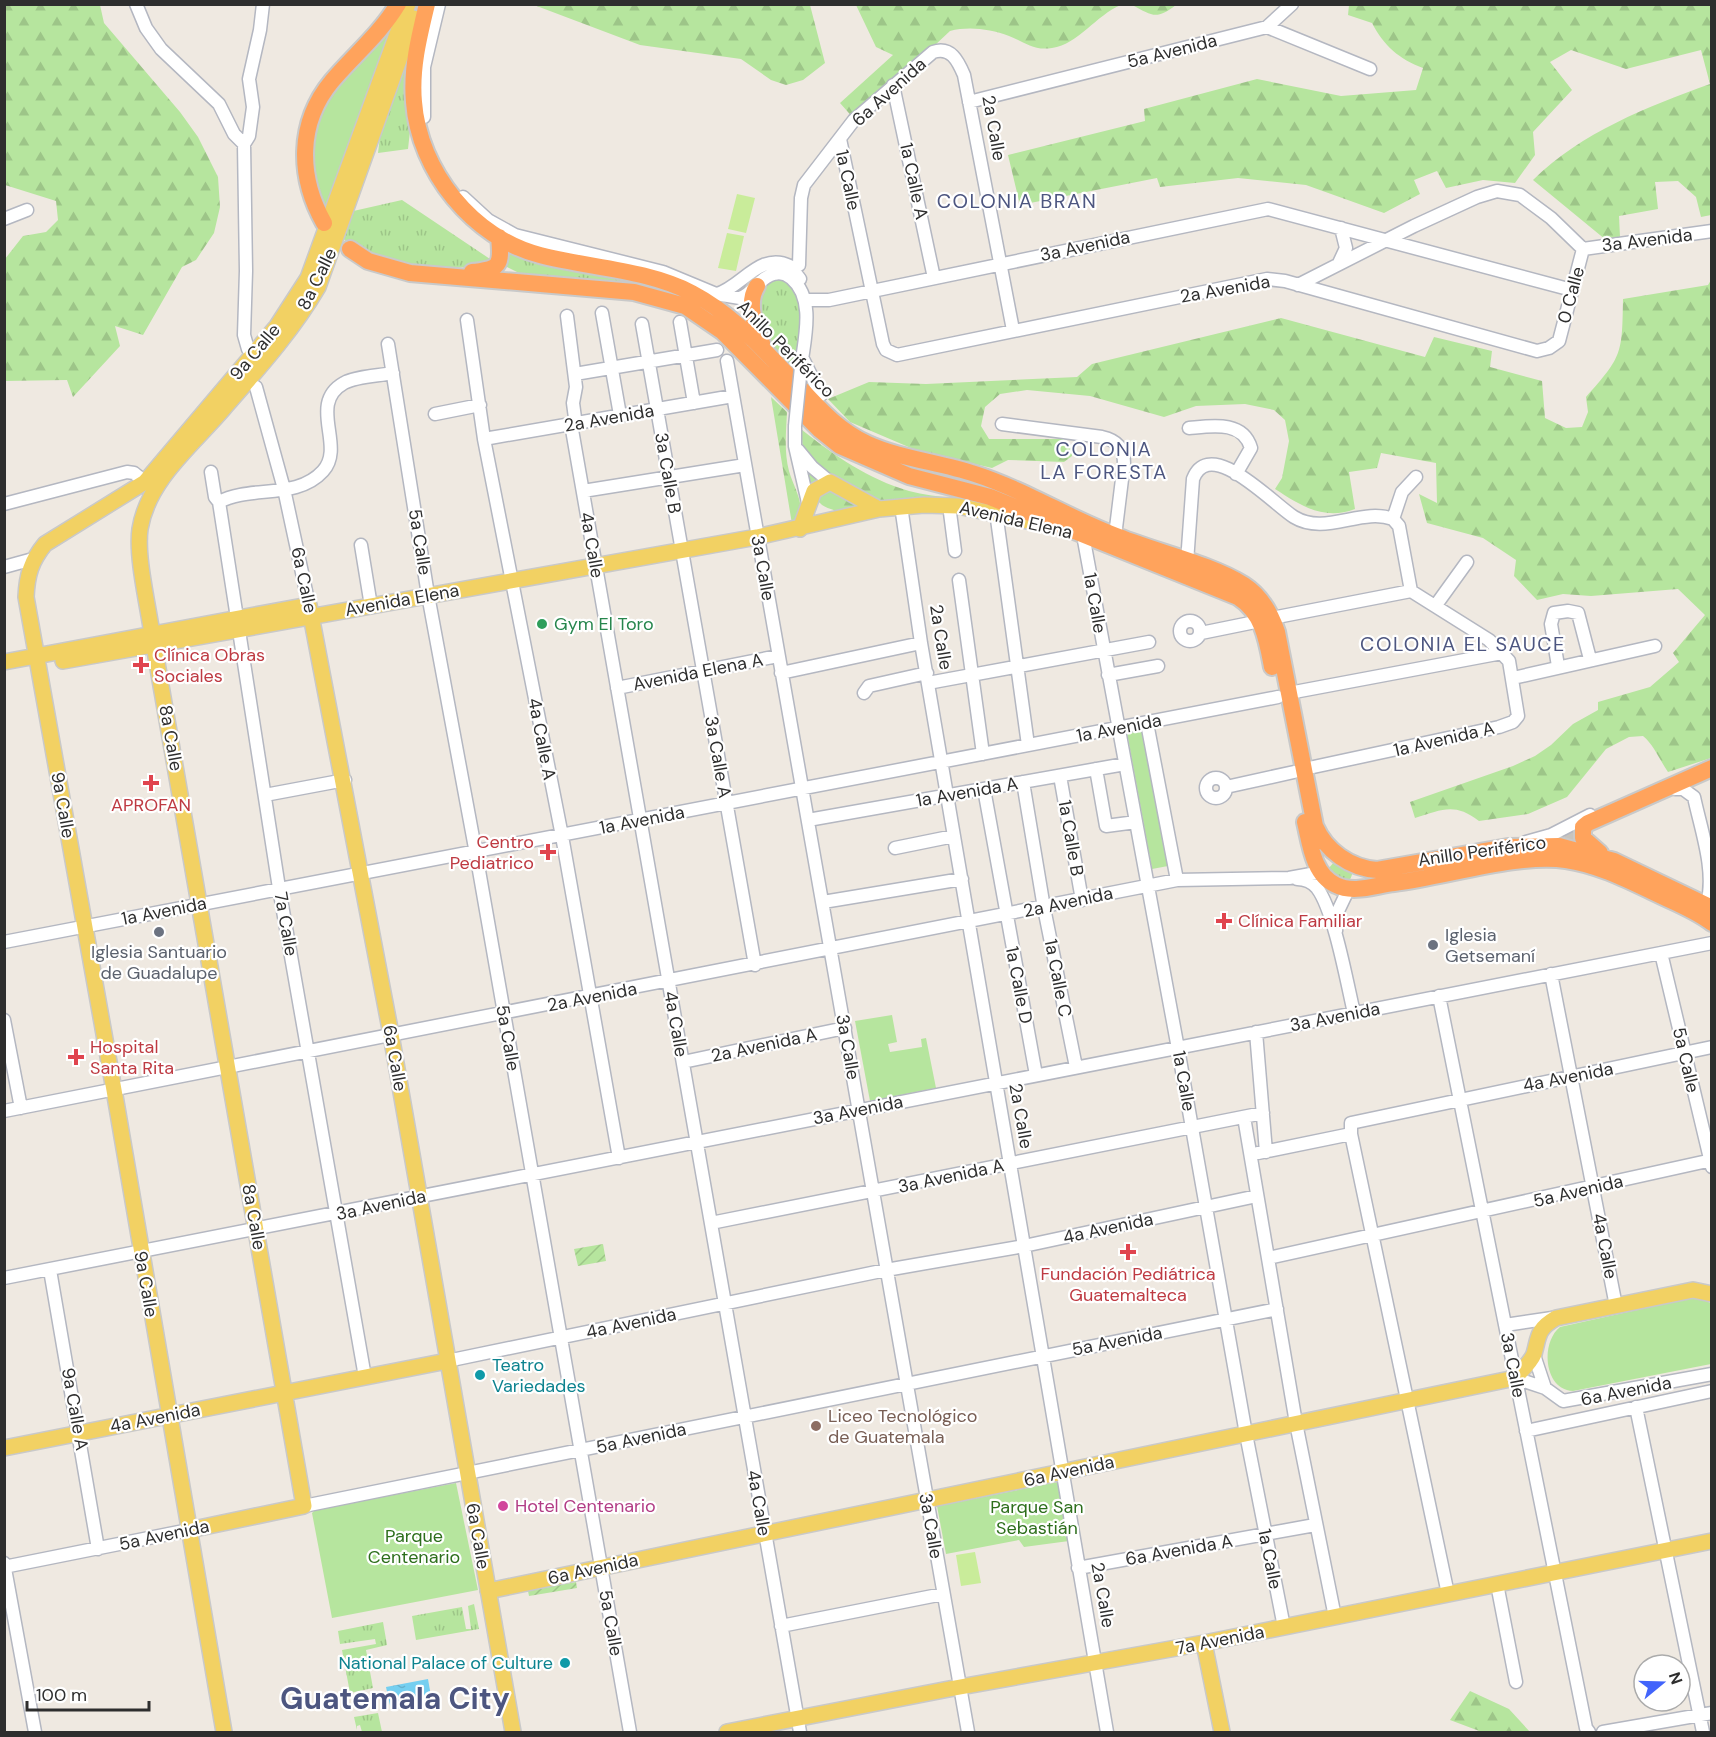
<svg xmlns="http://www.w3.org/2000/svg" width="1716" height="1737" font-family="'DM Sans',sans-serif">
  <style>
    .grass { fill: url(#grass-tufts) }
    .forest { fill: url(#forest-firs) }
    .park { fill: #b6e59e }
    .garden { fill: url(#garden-furrows) }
    .pitch { fill: #c9ec9a }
    .water { fill: url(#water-ripples) }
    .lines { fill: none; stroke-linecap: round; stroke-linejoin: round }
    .minor-tunnel { stroke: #c8c4bd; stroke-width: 12; stroke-dasharray: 12 6; stroke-linecap: butt }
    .minor-casing { stroke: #b4b7c1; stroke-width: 15 }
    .major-casing { stroke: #c9c9c9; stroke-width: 18 }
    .highway-casing { stroke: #c9c9c9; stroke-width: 20 }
    .minor { stroke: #fff; stroke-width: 12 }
    .major { stroke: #f2d163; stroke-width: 15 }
    .highway { stroke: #ffa35c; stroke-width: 16 }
    .minor-bridge-casing { stroke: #b4b7c1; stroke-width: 15; stroke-linecap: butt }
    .minor-bridge { stroke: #fff; stroke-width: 12 }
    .leisure-dot { fill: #2e9e5b; stroke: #fff; stroke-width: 2 }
    .health-dot { fill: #e0444e; stroke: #fff; stroke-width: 2 }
    .worship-dot { fill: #6b7280; stroke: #fff; stroke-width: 2 }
    .culture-dot { fill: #0f9aa8; stroke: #fff; stroke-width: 2 }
    .education-dot { fill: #8d6e63; stroke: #fff; stroke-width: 2 }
    .hotel-dot { fill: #d1479c; stroke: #fff; stroke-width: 2 }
    .labels { text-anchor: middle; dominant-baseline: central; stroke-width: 4.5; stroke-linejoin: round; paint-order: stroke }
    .street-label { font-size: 18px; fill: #2e2e2e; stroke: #fff }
    .leisure-label { font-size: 18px; fill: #27864d; stroke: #fff; text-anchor: start }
    .health-label { font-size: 18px; fill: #be3a42; stroke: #fff; text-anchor: start }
    .worship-label { font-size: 18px; fill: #5b616d; stroke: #fff; text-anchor: start }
    .culture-label { font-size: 18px; fill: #0d838f; stroke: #fff; text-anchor: start }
    .education-label { font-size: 18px; fill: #785e54; stroke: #fff; text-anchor: start }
    .hotel-label { font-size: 18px; fill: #b23c85; stroke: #fff; text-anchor: start }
    .park-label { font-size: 18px; fill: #2c6e1b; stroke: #fff }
    .neighbourhood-label { font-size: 20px; letter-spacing: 1.5px; fill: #4d5680; stroke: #fff }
    .town-label { font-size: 30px; font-weight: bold; fill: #4d5680; stroke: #fff }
  </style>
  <defs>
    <pattern id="grass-tufts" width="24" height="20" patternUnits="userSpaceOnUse" patternTransform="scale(1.5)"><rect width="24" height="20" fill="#b6e59e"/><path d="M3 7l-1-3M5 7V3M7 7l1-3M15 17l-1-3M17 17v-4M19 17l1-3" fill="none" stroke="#9dc588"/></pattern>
    <pattern id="forest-firs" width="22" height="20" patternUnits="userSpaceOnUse" patternTransform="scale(1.5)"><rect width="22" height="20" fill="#b6e59e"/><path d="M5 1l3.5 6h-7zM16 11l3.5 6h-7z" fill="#9dc588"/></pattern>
    <pattern id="garden-furrows" width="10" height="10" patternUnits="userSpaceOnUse" patternTransform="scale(1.5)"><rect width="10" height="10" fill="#b6e59e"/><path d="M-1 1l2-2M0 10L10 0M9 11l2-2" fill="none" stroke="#9dc588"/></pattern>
    <pattern id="water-ripples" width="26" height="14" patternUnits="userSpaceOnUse" patternTransform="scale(1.5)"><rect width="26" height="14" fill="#75cff0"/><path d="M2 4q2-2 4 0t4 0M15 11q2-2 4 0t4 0" fill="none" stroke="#66b2ce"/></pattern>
  </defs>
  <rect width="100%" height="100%" fill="#efe9e1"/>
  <path class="grass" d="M416 26 405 89 410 131 408 149 378 153 382 120Z
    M402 200 493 261 492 265C438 270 384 275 341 237L349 212Z
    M506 247 540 261 640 279 668 287 701 302 742 334 823 419 867 449 985 480 1111 538 1225 582 1182 570 1109 543 982 488 911 473 864 455 820 425 740 338 699 306 666 293 623 286 531 279 505 266Z
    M778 278 787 279C809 312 799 336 793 372 786 365 775 357 770 348 757 326 749 288 778 278Z
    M1335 861 1352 869C1353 877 1350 881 1344 884L1328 869Z
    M474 1604 479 1629 416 1640 412 1616 462 1607 466 1629H471L468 1606Z
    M383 1622 387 1645 366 1650 373 1688 350 1693 342 1650 376 1644 375 1639 340 1644 338 1631Z
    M378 1713 382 1732H362L360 1725 357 1726V1730L354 1717Z"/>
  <path class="forest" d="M5 4 100 5 104 23 180 112 198 137 218 177 220 207 214 233 196 260 182 267 143 335 115 326 120 346 73 397 67 380 5 381V259L23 236 46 232 58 220 56 201 5 185Z
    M534 5H810L825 63 803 80 786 85 771 80 741 59 640 45Z
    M856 5H1121C1096 15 1079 44 1052 48 1033 51 1025 42 1009 36 990 29 969 26 950 31L855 120 840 103 893 55 876 47Z
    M1132 5 1176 4V5C1156 20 1153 16 1132 5Z
    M1349 5H1711V215L1701 217 1696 197 1678 181 1655 182 1658 209 1619 216 1620 237 1606 240 1533 180C1582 132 1647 107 1710 84L1701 50 1626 69 1571 50 1550 62 1572 90 1533 132 1535 155 1515 183 1483 180 1446 188 1437 171 1414 180 1420 194 1384 213 1306 185 1238 178 1160 187 1157 178 1020 205 1008 155 1145 121 1144 109 1257 79 1341 96 1416 90 1423 68C1399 59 1384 46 1372 23L1348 15Z
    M1711 280V758L1668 772C1659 759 1654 745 1643 736L1629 737 1606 749 1567 797 1528 814 1479 821C1454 802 1442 810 1415 818L1410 802 1513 766 1535 756 1551 745 1573 724 1598 710V702L1650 687 1679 662 1673 653 1705 615 1678 589 1591 596 1563 594 1537 600 1514 576 1516 560 1483 538 1427 523 1419 494 1437 503 1436 463 1381 453 1377 468 1349 472 1355 509C1323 521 1300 505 1275 489L1282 478 1289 441 1285 420 1274 410 1245 404 1196 406 1164 417 1090 396 1027 390 1000 394 985 407 981 426 989 439H1063L1072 446V456L1064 462 1008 460 992 468 918 451 850 422 828 399 869 382 926 384 1077 377 1092 364 1281 318 1425 357 1434 337 1492 351 1490 367 1542 381 1545 418 1566 428 1582 427 1588 412 1586 397C1623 356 1622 353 1623 299L1708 285Z
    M771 397 787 412C786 432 784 452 789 471 793 485 801 497 801 512L792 524Z
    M802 430C835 456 868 479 909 491 923 495 940 496 955 499L836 511C832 509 826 508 822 505 808 493 801 448 802 430Z
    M1470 1691 1509 1709 1530 1732H1482L1450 1720Z"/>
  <path class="park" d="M395 25 327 216 312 188 310 141 334 84Z
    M1143 730 1168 866 1152 869 1127 733Z
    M892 1015 897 1042 888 1044 890 1052 922 1047 921 1039 926 1038 936 1088 870 1101 855 1021Z
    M1691 1298H1701L1712 1304 1711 1364 1573 1391C1544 1390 1540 1343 1560 1327Z
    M1058 1482 1069 1541 1024 1547 1019 1540 946 1554 937 1506Z
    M456 1483 478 1590 332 1618 312 1513 315 1510Z"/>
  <path class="garden" d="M603 1244 606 1261 578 1266 574 1249Z
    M576 1582 577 1588 529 1596 528 1591Z"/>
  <path class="pitch" d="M737 194 755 198 746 233 728 229Z
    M727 233 744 236 736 271 718 268Z
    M975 1552 981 1583 961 1586 956 1555Z"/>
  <path class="water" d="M428 1679 432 1702 391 1710 386 1687Z"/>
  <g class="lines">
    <path class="minor-tunnel" d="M1548 844 1590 826"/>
    <g class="minor-casing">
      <path id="minor" d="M136 4 146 28 161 49 219 104 234 134 244 144
        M1267 27 1292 4
        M893 85 934 278
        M969 102 1267 27 1370 69
        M424 117V67L439 4
        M840 139 883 344 886 350 897 355 1267 279 1285 281 1537 351 1549 348 1559 341 1583 249
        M463 197 488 220 515 235 663 272 716 294 740 298C754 293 760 277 774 274 780 272 786 274 791 278 816 299 804 340 801 367
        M4 219 27 210
        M1583 249 1712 231
        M1339 263 1346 248 1341 228
        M799 265 801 198 804 185 854 120 933 52C951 46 958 61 964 75L1013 330
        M1298 285 1414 226 1477 197 1497 191 1520 195 1551 218 1583 249
        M717 294C742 287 760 251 790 266L800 279
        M805 300H829L1268 209 1572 290
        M602 313 620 415
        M567 316 576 387 573 403 575 418 571 424 800 1732
        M467 320 484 439 562 836 619 1158
        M680 322 694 403
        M642 324 755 965
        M388 344 428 595 477 859 630 1732
        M254 354 248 349 244 335 246 271 244 144 249 136 253 107 249 79 260 30 263 4
        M802 357 821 395
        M727 361 968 1732
        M575 374 717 350
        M256 387 284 489 309 605
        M435 414 480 405
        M1002 424 1102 437C1116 440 1124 448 1124 463L1115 536
        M795 426V446L809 507
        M1189 428C1211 426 1243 420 1251 448L1236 474
        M484 439 733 396
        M798 450 812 467 830 482
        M211 472 215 497 219 502 279 888 365 1377
        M583 491 745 465
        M219 502C250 485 297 500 323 471 346 446 307 404 344 383 357 376 378 376 393 373
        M4 504 127 472 134 473 145 482
        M949 505 955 551
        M901 506 921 643 1107 1732
        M996 512 1028 745
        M1393 519 1402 492 1416 477
        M1083 535 1179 1054 1246 1434 1284 1627
        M361 545 371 606
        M1187 562 1193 479C1210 435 1273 504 1294 517 1325 536 1362 507 1393 519
        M4 567 33 559
        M959 580 983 754
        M1436 605 1467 562
        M1272 618 1411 591
        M1180 631a10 10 0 1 1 20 0a10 10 0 1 1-20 0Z
        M1201 633 1260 621
        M1558 666 1551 624 1554 613 1568 611 1578 613 1590 659
        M781 673 921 643
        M1108 675 1158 666
        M1513 678 1655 646
        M928 683 1149 642
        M617 688 778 656
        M864 693 869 686 927 673
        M1289 693 1502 653
        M1147 723 1177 880
        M1096 769 1106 826 1136 822
        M1304 769 1499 727 1513 722 1518 716 1509 661 1489 640 1411 591 1399 526 1393 519
        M1060 776 1082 900
        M1206 788a10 10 0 1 1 20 0a10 10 0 1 1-20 0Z
        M1023 782 1044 908 1076 1067
        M1226 787 1294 772
        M984 789 1036 1075
        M1675 789H1683L1694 797C1701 830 1716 871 1707 904
        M265 795 345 780
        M808 820 1125 764
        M1526 842 1551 835 1590 815
        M895 848 954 836
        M1297 879C1304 879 1312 882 1317 888 1334 910 1347 983 1354 1013
        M823 902 962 879
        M1336 931 1338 911 1349 888
        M4 942 1278 697
        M1661 953 1712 1167
        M1551 974 1616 1306
        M1439 996 1586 1728 1589 1732
        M4 1020 21 1108
        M1256 1032 1266 1152
        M683 1062 845 1028
        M4 1111 1177 880 1289 878 1322 872
        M1244 1117 1296 1423 1335 1617
        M1258 1153 1351 1134
        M711 1223 1263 1113
        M1268 1258 1712 1160
        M50 1270 98 1549
        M4 1278 1712 943
        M1505 1325 1559 1317
        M1534 1355 1545 1388 1563 1401 1712 1374
        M447 1361 886 1270 1024 1246 1257 1196
        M1515 1378 1545 1388
        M1636 1407 1703 1732
        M1526 1431 1712 1391
        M304 1506 1277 1309
        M4 1563 35 1732
        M4 1567 189 1530
        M1078 1568 1315 1525
        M1497 1584 1516 1682
        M1448 1594 1351 1134V1123L1712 1047
        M781 1626 943 1594
        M1603 1732 1712 1713"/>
    </g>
    <g class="major-casing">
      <path id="major" d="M800 529 814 491 830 482 879 509
        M63 661 757 537 879 509 924 505 958 506 1042 524
        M4 662 309 605 390 1029 513 1732
        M4 1448 447 1361
        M189 1530 304 1506 152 634C148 605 136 556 140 529 148 479 194 444 225 407 258 369 293 330 318 287L414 18
        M488 1591 1515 1378C1521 1371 1531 1362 1534 1354 1539 1336 1537 1329 1556 1318L1693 1290 1712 1294
        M1204 1643 1222 1732
        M224 1732 114 1090 26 597C27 575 31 561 45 544L145 482 277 326 308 278 408 4
        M727 1732 949 1689 1204 1643 1712 1541"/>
    </g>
    <g class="highway-casing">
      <path id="highway" d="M427 4C419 37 411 69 414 102 419 171 473 238 540 255 590 268 645 269 692 293 736 316 767 354 801 389 821 411 841 432 868 444 901 459 940 462 975 474 1025 490 1070 519 1119 537 1156 552 1211 564 1244 585 1261 596 1271 614 1277 632L1315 826C1326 851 1350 868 1377 870L1508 847 1559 846 1614 861 1712 908
        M324 223C298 177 297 123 332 81 354 55 380 34 398 4
        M350 249 368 261 410 273 634 292 685 306 723 332 820 430 840 446 909 476 990 497 1238 597C1263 613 1267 640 1272 667
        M472 272C500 269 502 266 499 237
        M757 286C746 303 755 326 762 343
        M1305 822C1310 843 1313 875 1336 885 1353 894 1376 885 1394 883 1445 877 1517 853 1566 860 1595 864 1624 878 1651 891 1671 901 1694 909 1712 923
        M1600 853 1583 838V827L1588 823 1712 768"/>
    </g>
    <use href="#minor" class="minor"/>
    <use href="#major" class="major"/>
    <use href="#highway" class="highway"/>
    <g class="minor-bridge-casing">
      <path id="minor-bridge" d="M795 426 801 367"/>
    </g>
    <use href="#minor-bridge" class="minor-bridge"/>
  </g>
  <circle class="leisure-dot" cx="542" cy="624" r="6"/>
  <g class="health-dot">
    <path d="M138 656h6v6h6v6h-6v6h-6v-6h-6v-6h6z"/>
    <path d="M148 774h6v6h6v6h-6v6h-6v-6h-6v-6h6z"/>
    <path d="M545 843h6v6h6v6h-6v6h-6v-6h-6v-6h6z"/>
    <path d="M1221 912h6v6h6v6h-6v6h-6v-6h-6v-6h6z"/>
    <path d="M73 1048h6v6h6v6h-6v6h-6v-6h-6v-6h6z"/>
    <path d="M1125 1243h6v6h6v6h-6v6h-6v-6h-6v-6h6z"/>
  </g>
  <g class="worship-dot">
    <circle cx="159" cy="932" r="6"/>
    <circle cx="1433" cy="945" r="6"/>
  </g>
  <g class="culture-dot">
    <circle cx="480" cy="1375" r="6"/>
    <circle cx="565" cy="1663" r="6"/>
  </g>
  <circle class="education-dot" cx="816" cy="1426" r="6"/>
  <circle class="hotel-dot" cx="503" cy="1506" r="6"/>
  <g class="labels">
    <g class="street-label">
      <text transform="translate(1172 51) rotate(-14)">5a Avenida</text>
      <text transform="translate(889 92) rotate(-42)">6a Avenida</text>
      <text transform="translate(994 128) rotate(80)">2a Calle</text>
      <text transform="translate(848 180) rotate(78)">1a Calle</text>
      <text transform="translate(914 181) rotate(78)">1a Calle A</text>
      <text transform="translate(1647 240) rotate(-7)">3a Avenida</text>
      <text transform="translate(1085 246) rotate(-12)">3a Avenida</text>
      <text transform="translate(317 279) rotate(-64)">8a Calle</text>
      <text transform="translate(1225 289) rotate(-10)">2a Avenida</text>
      <text transform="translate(1571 295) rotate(-75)">0 Calle</text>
      <text transform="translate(786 349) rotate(45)">Anillo Periférico</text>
      <text transform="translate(255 352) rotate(-50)">9a Calle</text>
      <text transform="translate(609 418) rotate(-10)">2a Avenida</text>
      <text transform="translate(668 473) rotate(80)">3a Calle B</text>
      <text transform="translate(1016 520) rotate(13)">Avenida Elena</text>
      <text transform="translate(420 542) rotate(81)">5a Calle</text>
      <text transform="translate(592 545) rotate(80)">4a Calle</text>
      <text transform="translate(763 568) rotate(80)">3a Calle</text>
      <text transform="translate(304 580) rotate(78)">6a Calle</text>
      <text transform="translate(402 600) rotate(-10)">Avenida Elena</text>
      <text transform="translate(1095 603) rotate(80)">1a Calle</text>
      <text transform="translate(941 637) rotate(81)">2a Calle</text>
      <text transform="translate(698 672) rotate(-11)">Avenida Elena A</text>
      <text transform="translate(1119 728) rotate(-11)">1a Avenida</text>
      <text transform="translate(171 738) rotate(80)">8a Calle</text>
      <text transform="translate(542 739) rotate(79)">4a Calle A</text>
      <text transform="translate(1444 739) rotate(-13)">1a Avenida A</text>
      <text transform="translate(718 757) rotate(80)">3a Calle A</text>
      <text transform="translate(967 792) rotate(-10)">1a Avenida A</text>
      <text transform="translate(63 805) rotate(80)">9a Calle</text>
      <text transform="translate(642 820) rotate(-11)">1a Avenida</text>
      <text transform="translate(1071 838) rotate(80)">1a Calle B</text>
      <text transform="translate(1482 851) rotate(-8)">Anillo Periférico</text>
      <text transform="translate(1068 902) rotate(-12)">2a Avenida</text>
      <text transform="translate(164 911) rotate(-11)">1a Avenida</text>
      <text transform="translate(286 924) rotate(80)">7a Calle</text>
      <text transform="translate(1058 978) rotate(79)">1a Calle C</text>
      <text transform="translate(1019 985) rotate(79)">1a Calle D</text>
      <text transform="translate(592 997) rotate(-11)">2a Avenida</text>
      <text transform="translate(1335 1017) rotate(-11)">3a Avenida</text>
      <text transform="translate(676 1024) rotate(80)">4a Calle</text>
      <text transform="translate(508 1038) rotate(80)">5a Calle</text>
      <text transform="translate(764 1045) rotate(-12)">2a Avenida A</text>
      <text transform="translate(848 1047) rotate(80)">3a Calle</text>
      <text transform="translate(395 1058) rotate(80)">6a Calle</text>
      <text transform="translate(1686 1060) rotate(77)">5a Calle</text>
      <text transform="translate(1568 1077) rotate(-11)">4a Avenida</text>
      <text transform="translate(1184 1081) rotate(80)">1a Calle</text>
      <text transform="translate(858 1110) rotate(-11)">3a Avenida</text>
      <text transform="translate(1021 1116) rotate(80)">2a Calle</text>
      <text transform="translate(951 1176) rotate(-12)">3a Avenida A</text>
      <text transform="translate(1578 1191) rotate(-13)">5a Avenida</text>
      <text transform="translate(381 1205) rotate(-12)">3a Avenida</text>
      <text transform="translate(254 1217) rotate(80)">8a Calle</text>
      <text transform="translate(1108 1228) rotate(-12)">4a Avenida</text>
      <text transform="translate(1605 1246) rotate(79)">4a Calle</text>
      <text transform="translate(146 1284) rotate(80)">9a Calle</text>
      <text transform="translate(631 1323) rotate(-12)">4a Avenida</text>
      <text transform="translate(1117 1341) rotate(-11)">5a Avenida</text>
      <text transform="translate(1513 1365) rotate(79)">3a Calle</text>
      <text transform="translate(1626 1391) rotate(-11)">6a Avenida</text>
      <text transform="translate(75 1409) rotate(80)">9a Calle A</text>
      <text transform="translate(155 1418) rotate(-11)">4a Avenida</text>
      <text transform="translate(641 1438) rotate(-12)">5a Avenida</text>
      <text transform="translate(1069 1471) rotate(-12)">6a Avenida</text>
      <text transform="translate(759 1503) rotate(80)">4a Calle</text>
      <text transform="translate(931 1526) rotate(80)">3a Calle</text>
      <text transform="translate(164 1535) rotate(-12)">5a Avenida</text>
      <text transform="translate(478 1536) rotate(80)">6a Calle</text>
      <text transform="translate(1179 1550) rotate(-10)">6a Avenida A</text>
      <text transform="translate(1270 1559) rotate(79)">1a Calle</text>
      <text transform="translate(593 1569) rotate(-12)">6a Avenida</text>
      <text transform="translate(1103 1595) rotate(80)">2a Calle</text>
      <text transform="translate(611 1623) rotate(80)">5a Calle</text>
      <text transform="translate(1220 1640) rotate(-11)">7a Avenida</text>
    </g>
    <g class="leisure-label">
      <text x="554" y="624">Gym El Toro</text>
    </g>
    <g class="health-label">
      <text x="154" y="655">Clínica Obras<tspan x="154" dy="21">Sociales</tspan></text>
      <text x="151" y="805" text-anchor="middle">APROFAN</text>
      <text x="534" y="842" text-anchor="end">Centro<tspan x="534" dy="21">Pediatrico</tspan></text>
      <text x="1238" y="921">Clínica Familiar</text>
      <text x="90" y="1047">Hospital<tspan x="90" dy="21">Santa Rita</tspan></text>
      <text x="1128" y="1274" text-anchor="middle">Fundación Pediátrica<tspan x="1128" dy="21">Guatemalteca</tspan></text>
    </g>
    <g class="worship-label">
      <text x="1445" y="935">Iglesia<tspan x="1445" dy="21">Getsemaní</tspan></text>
      <text x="159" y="952" text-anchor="middle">Iglesia Santuario<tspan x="159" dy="21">de Guadalupe</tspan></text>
    </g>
    <g class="culture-label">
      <text x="492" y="1365">Teatro<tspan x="492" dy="21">Variedades</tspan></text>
      <text x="553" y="1663" text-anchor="end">National Palace of Culture</text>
    </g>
    <g class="education-label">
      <text x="828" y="1416">Liceo Tecnológico<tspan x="828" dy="21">de Guatemala</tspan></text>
    </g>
    <g class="hotel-label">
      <text x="515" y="1506">Hotel Centenario</text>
    </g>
    <g class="park-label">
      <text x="1037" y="1507">Parque San<tspan x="1037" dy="21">Sebastián</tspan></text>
      <text x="414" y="1536">Parque<tspan x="414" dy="21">Centenario</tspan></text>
    </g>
    <g class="neighbourhood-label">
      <text x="1017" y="201">COLONIA BRAN</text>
      <text x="1104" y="449">COLONIA<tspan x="1104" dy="23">LA FORESTA</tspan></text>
      <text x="1463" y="644">COLONIA EL SAUCE</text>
    </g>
    <g class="town-label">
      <text x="395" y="1698">Guatemala City</text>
    </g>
  </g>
  <rect width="1716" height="1737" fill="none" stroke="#2e2e2e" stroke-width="12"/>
  <g transform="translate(1662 1683) rotate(71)"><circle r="28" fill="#ffffff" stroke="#ababab" stroke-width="1.5"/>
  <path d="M0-4.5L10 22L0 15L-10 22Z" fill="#4264fb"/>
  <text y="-9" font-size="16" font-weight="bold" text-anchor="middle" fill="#2e2e2e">N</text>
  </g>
  <path d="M27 1701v9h122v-9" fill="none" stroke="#2e2e2e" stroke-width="3"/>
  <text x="36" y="1701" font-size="18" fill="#2e2e2e" stroke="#ffffff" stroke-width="4.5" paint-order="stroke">100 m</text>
</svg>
